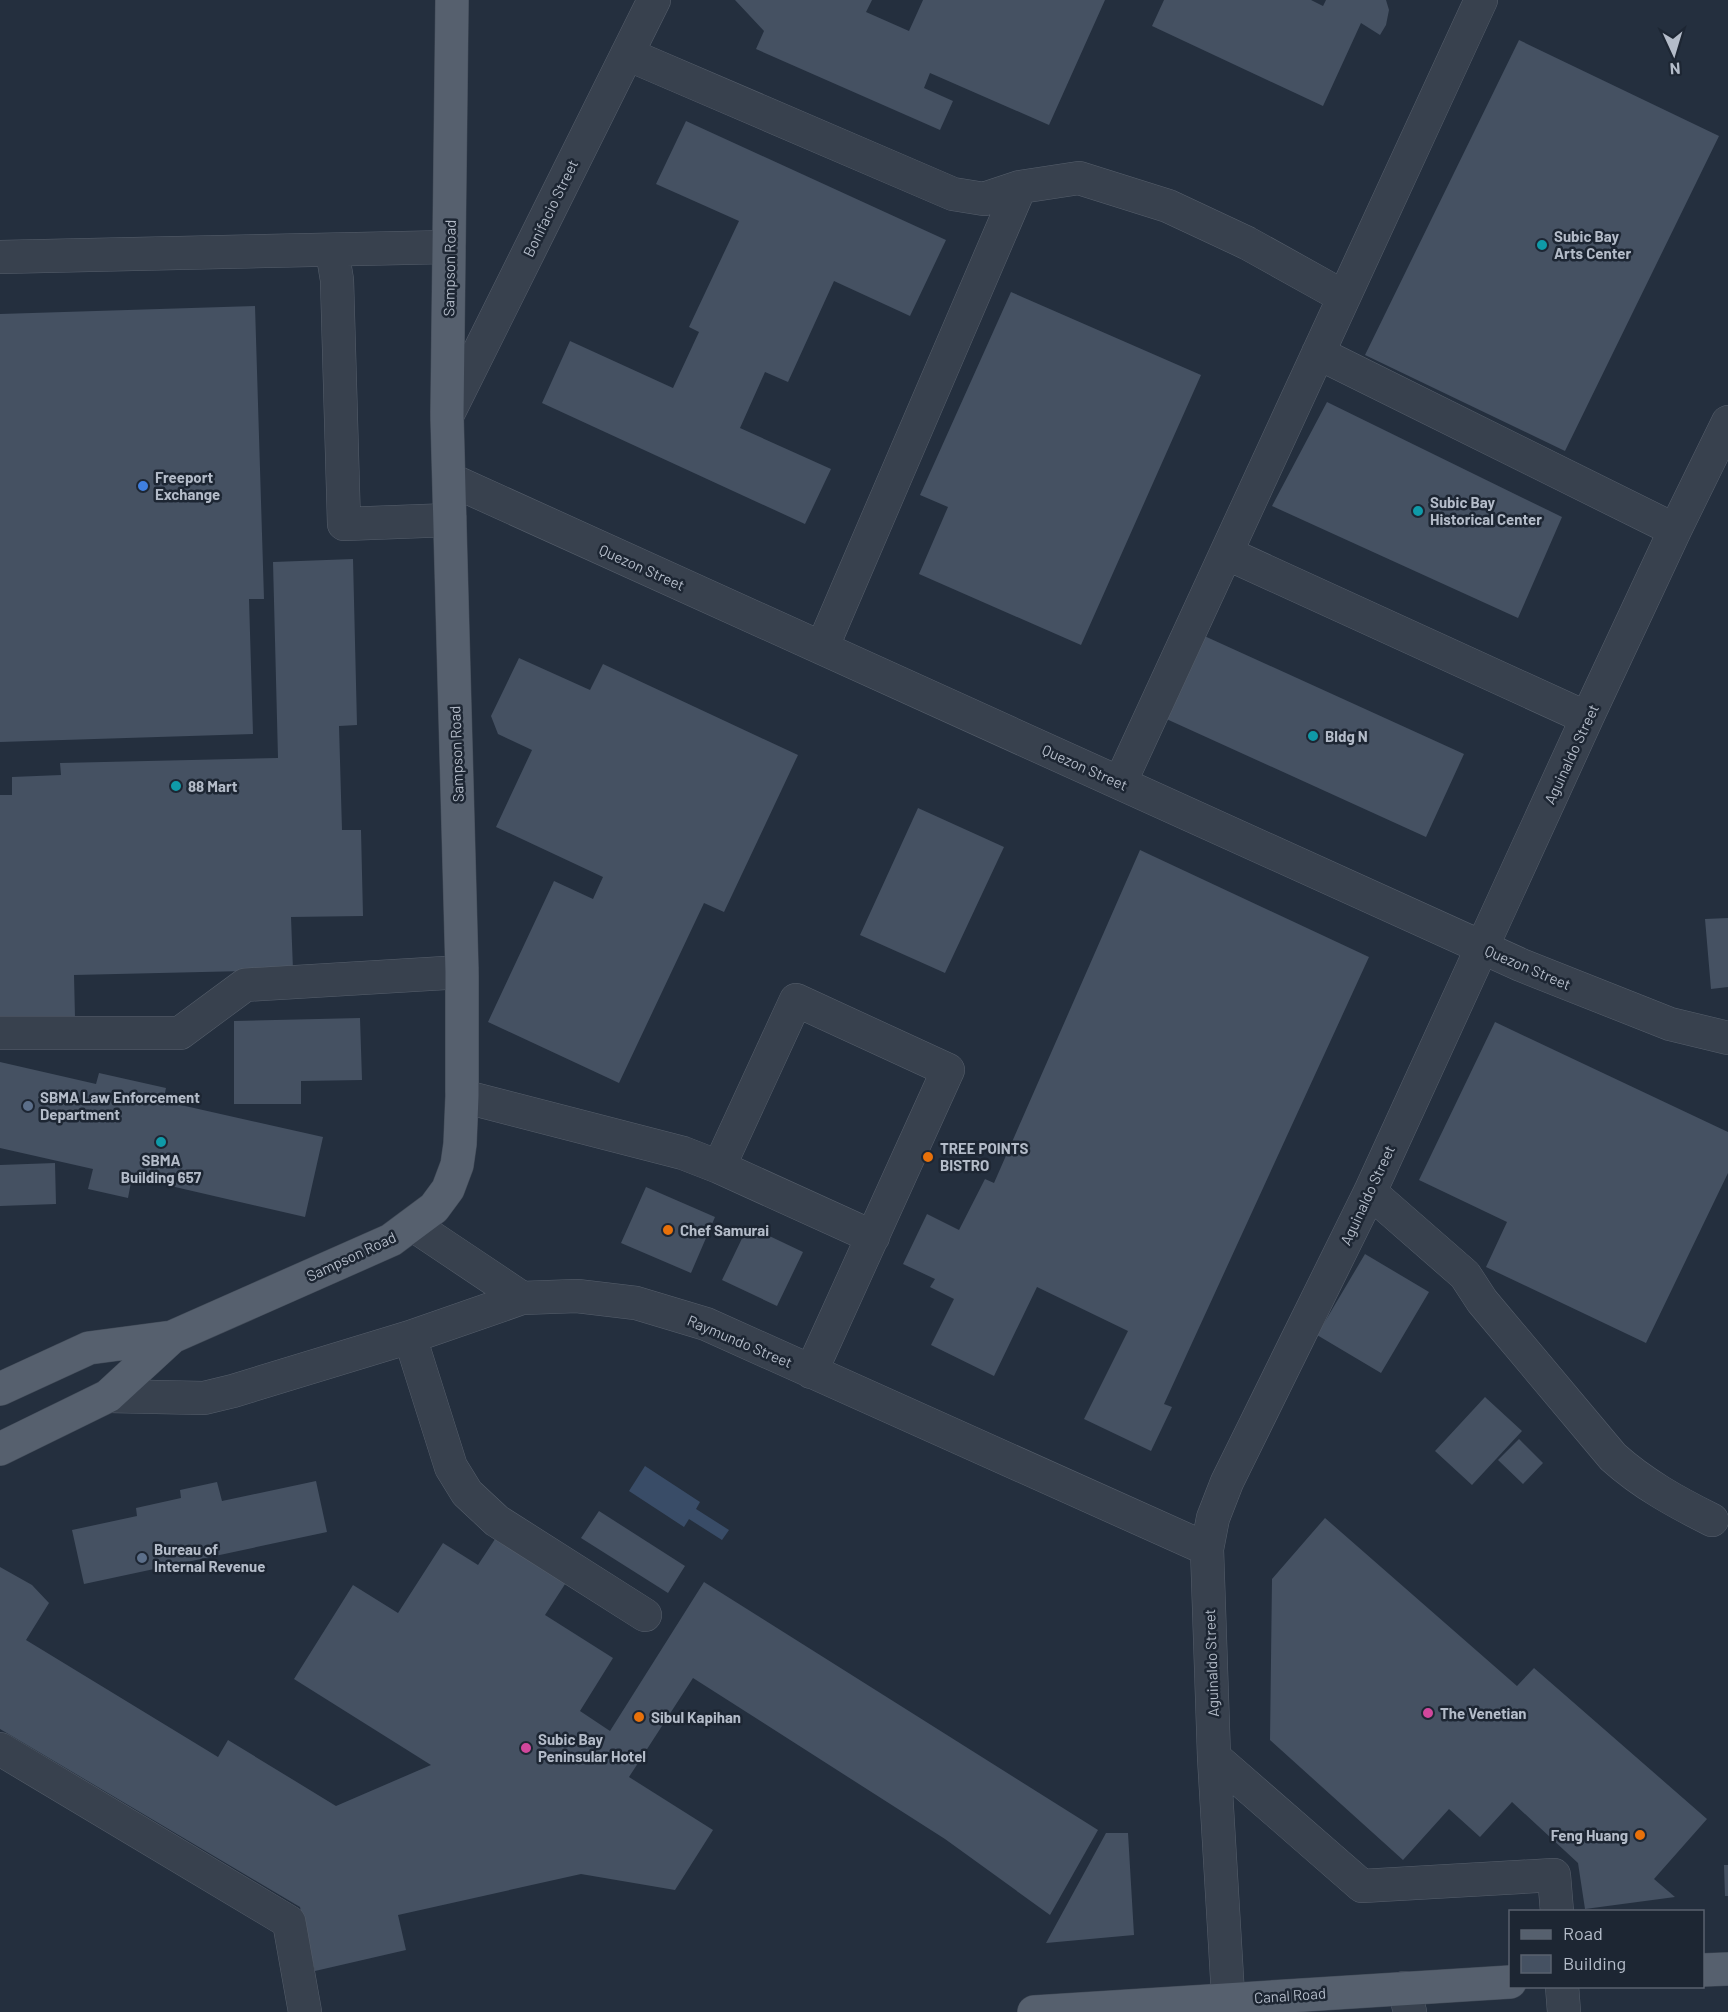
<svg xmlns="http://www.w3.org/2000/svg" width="1728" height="2012" font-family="Barlow,sans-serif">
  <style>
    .water { fill: #394c67 }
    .building { fill: #455162 }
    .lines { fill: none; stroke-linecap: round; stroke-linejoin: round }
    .minor-casing { stroke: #565f6c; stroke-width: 34 }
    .major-casing { stroke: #414a57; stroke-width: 34 }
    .minor { stroke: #38414e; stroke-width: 33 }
    .major { stroke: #56606e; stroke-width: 33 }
    .culture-dot { fill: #0f9aa8; stroke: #1d2633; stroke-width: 2 }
    .shop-dot { fill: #3f7fe0; stroke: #1d2633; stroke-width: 2 }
    .service-dot { fill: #5c6f8a; stroke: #1d2633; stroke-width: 2 }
    .food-dot { fill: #e8710a; stroke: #1d2633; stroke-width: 2 }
    .hotel-dot { fill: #d1479c; stroke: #1d2633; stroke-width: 2 }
    .labels { text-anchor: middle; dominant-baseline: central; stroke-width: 5; stroke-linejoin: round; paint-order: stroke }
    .street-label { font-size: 15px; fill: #b4bcc9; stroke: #1d2633 }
    .poi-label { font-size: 15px; font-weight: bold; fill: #b4bcc9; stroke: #1d2633; text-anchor: start }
  </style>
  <rect width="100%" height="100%" fill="#242f3e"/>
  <path class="water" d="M645 1466 700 1502 696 1509 729 1530 722 1540 689 1519 684 1527 629 1491Z"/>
  <path class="building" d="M735 0H872L866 12 909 31 923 0H1105L1049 125 930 73 924 88 953 101 940 130 756 49 764 31Z
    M1164 0H1311L1323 6 1326 0H1386L1389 10 1386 25 1380 35 1361 23 1323 106 1152 26Z
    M1519 40 1719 136 1565 451 1365 355Z
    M686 121 946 240 910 316 834 281 788 382 765 372 740 428 831 469 805 524 542 403 570 341 673 388 699 332 689 327 739 221 656 184Z
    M1011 292 1201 375 1081 645 919 574 948 507 920 495Z
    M255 306 264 599H249L253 734 0 742V314Z
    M1327 402 1562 517 1518 618 1272 506Z
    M353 559 357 725 339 726 342 830H361L363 916 291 917 293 970 74 975 75 1018 0 1020V795H12V777L61 775 60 763 278 758 273 562Z
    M1200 634 1464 754 1426 837 1162 717Z
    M519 658 590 690 603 664 798 755 724 912 704 903 619 1083 488 1022 554 881 593 899 603 877 496 827 532 750 498 734 491 716Z
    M918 808 1004 847 945 973 860 935Z
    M1140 850 1369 957 1164 1404 1172 1407 1151 1451 1084 1419 1128 1331 1037 1287 994 1376 931 1345 954 1299 930 1287 935 1279 903 1264 927 1214 959 1230 985 1179 994 1183Z
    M1728 918V987L1711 989 1705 919Z
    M360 1018 362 1080 301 1081V1104H234V1021Z
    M1495 1022 1728 1132V1173L1646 1343 1486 1267 1507 1222 1419 1180Z
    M0 1062 96 1084 99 1073 166 1088 163 1101 323 1137 305 1217 132 1177 128 1198 88 1189 93 1169 0 1148Z
    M55 1163 56 1204 0 1206V1165Z
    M646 1187 715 1217 691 1273 621 1243Z
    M748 1226 803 1252 777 1306 722 1280Z
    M1365 1254 1429 1292 1381 1373 1317 1335Z
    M1485 1397 1522 1431 1472 1485 1435 1451Z
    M1519 1439 1543 1463 1523 1484 1498 1460Z
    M316 1481 327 1532 84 1584 72 1530 137 1516 136 1508 181 1498 180 1490 217 1482 222 1501Z
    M599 1511 685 1566 668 1593 581 1538Z
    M1325 1518 1517 1686 1534 1668 1707 1819 1654 1879 1675 1897 1585 1909 1578 1863 1512 1802 1480 1837 1449 1809 1403 1860 1270 1740 1272 1579Z
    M497 1536 569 1578 545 1615 613 1658 580 1711 610 1731 704 1582 1098 1830 1050 1915 945 1839 693 1678 629 1777 713 1830 675 1890 581 1874 398 1915 406 1950 315 1971 300 1907 0 1729V1567L32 1585 49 1603 26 1640 218 1757 228 1740 336 1806 431 1765 294 1679 353 1585 398 1613 443 1543 478 1565Z
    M1106 1833H1128L1134 1935 1046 1943Z
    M1724 1865H1728V1896H1725Z"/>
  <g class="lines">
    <g class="minor-casing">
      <path id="minor" d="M627 54 953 194 984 199 1020 187 1079 178 1168 206 1247 243 1344 297
        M332 250 337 280 344 524 450 520
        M0 257 449 247
        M1318 353 1675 530
        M447 416 654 0
        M449 479 1521 965 1670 1024 1728 1038
        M1226 553 1587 718
        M822 648 1020 187
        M1120 783 1481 0
        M0 1033H180L245 985 462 972
        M462 1096 683 1153 719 1167 873 1237
        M719 1167 796 1000 948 1070 811 1372
        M1370 1192 1465 1275 1482 1301 1613 1457C1643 1484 1676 1502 1712 1520
        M413 1225 522 1298
        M410 1337 451 1467 467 1493 497 1521 645 1615
        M108 1396 204 1398 233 1391 410 1337 522 1298 577 1296 636 1303 706 1324 1207 1549
        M0 1749 289 1922 305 2012
        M1214 1757 1362 1886 1554 1875 1557 1912
        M1562 1986 1564 2012
        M1404 1988 1410 2012
        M1229 2012 1214 1757 1207 1549 1213 1518 1227 1482 1370 1192 1587 718 1675 530 1728 422"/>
    </g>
    <g class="major-casing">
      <path id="major" d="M0 1389 89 1348 172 1337 391 1240 434 1208 448 1189 457 1165 460 1144 462 1096V972L447 416 452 0
        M0 1449 108 1396 172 1337
        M1702 1970 1728 1969
        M1034 2012 1510 1982"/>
    </g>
    <use href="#minor" class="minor"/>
    <use href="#major" class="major"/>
  </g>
  <g class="culture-dot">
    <circle cx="1542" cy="245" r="6"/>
    <circle cx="1418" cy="511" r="6"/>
    <circle cx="1313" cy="736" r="6"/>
    <circle cx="176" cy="786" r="6"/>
    <circle cx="161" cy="1142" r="6"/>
  </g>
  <circle class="shop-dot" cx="143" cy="486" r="6"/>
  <g class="service-dot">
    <circle cx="28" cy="1106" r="6"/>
    <circle cx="142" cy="1558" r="6"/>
  </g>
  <g class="food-dot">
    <circle cx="928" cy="1157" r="6"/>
    <circle cx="668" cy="1230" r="6"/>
    <circle cx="639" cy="1717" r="6"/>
    <circle cx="1640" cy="1835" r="6"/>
  </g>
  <g class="hotel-dot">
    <circle cx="1428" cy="1713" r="6"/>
    <circle cx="526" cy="1748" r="6"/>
  </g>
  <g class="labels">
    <g class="street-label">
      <text transform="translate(550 208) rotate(-64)">Bonifacio Street</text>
      <text transform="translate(449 268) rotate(-89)">Sampson Road</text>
      <text transform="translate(642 567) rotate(24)">Quezon Street</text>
      <text transform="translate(456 754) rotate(-92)">Sampson Road</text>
      <text transform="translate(1571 754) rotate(-65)">Aguinaldo Street</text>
      <text transform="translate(1085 767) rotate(24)">Quezon Street</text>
      <text transform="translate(1528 967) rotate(23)">Quezon Street</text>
      <text transform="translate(1367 1195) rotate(-65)">Aguinaldo Street</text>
      <text transform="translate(351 1256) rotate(-25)">Sampson Road</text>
      <text transform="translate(740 1341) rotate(23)">Raymundo Street</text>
      <text transform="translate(1211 1663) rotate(-92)">Aguinaldo Street</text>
      <text transform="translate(1290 1995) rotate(-4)">Canal Road</text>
    </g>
    <g class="poi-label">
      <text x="1554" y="236">Subic Bay<tspan x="1554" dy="17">Arts Center</tspan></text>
      <text x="155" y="477">Freeport<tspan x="155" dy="17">Exchange</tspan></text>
      <text x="1430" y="502">Subic Bay<tspan x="1430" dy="17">Historical Center</tspan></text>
      <text x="1325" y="736">Bldg N</text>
      <text x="188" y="786">88 Mart</text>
      <text x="40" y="1097">SBMA Law Enforcement<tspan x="40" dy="17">Department</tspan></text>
      <text x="940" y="1148">TREE POINTS<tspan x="940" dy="17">BISTRO</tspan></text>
      <text x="161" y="1160" text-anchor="middle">SBMA<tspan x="161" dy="17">Building 657</tspan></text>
      <text x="680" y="1230">Chef Samurai</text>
      <text x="154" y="1549">Bureau of<tspan x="154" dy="17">Internal Revenue</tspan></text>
      <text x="1440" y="1713">The Venetian</text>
      <text x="651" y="1717">Sibul Kapihan</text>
      <text x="538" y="1739">Subic Bay<tspan x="538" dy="17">Peninsular Hotel</tspan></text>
      <text x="1628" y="1835" text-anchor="end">Feng Huang</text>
    </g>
  </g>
  <rect x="1509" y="1910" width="195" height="78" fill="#1d2633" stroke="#59626f" stroke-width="1.5"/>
  <rect x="1521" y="1930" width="30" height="9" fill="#56606e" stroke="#59626f" stroke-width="1.5"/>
  <text x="1563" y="1940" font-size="18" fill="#b4bcc9">Road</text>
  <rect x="1521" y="1955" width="30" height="18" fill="#455162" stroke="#59626f" stroke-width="1.5"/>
  <text x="1563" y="1970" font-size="18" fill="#b4bcc9">Building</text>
  <g transform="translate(1674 54) rotate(176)" stroke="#1d2633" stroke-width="4.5" paint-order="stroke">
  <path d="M0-4.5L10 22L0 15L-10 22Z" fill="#b4bcc9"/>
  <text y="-9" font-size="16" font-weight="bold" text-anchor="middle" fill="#b4bcc9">N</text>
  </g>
</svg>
